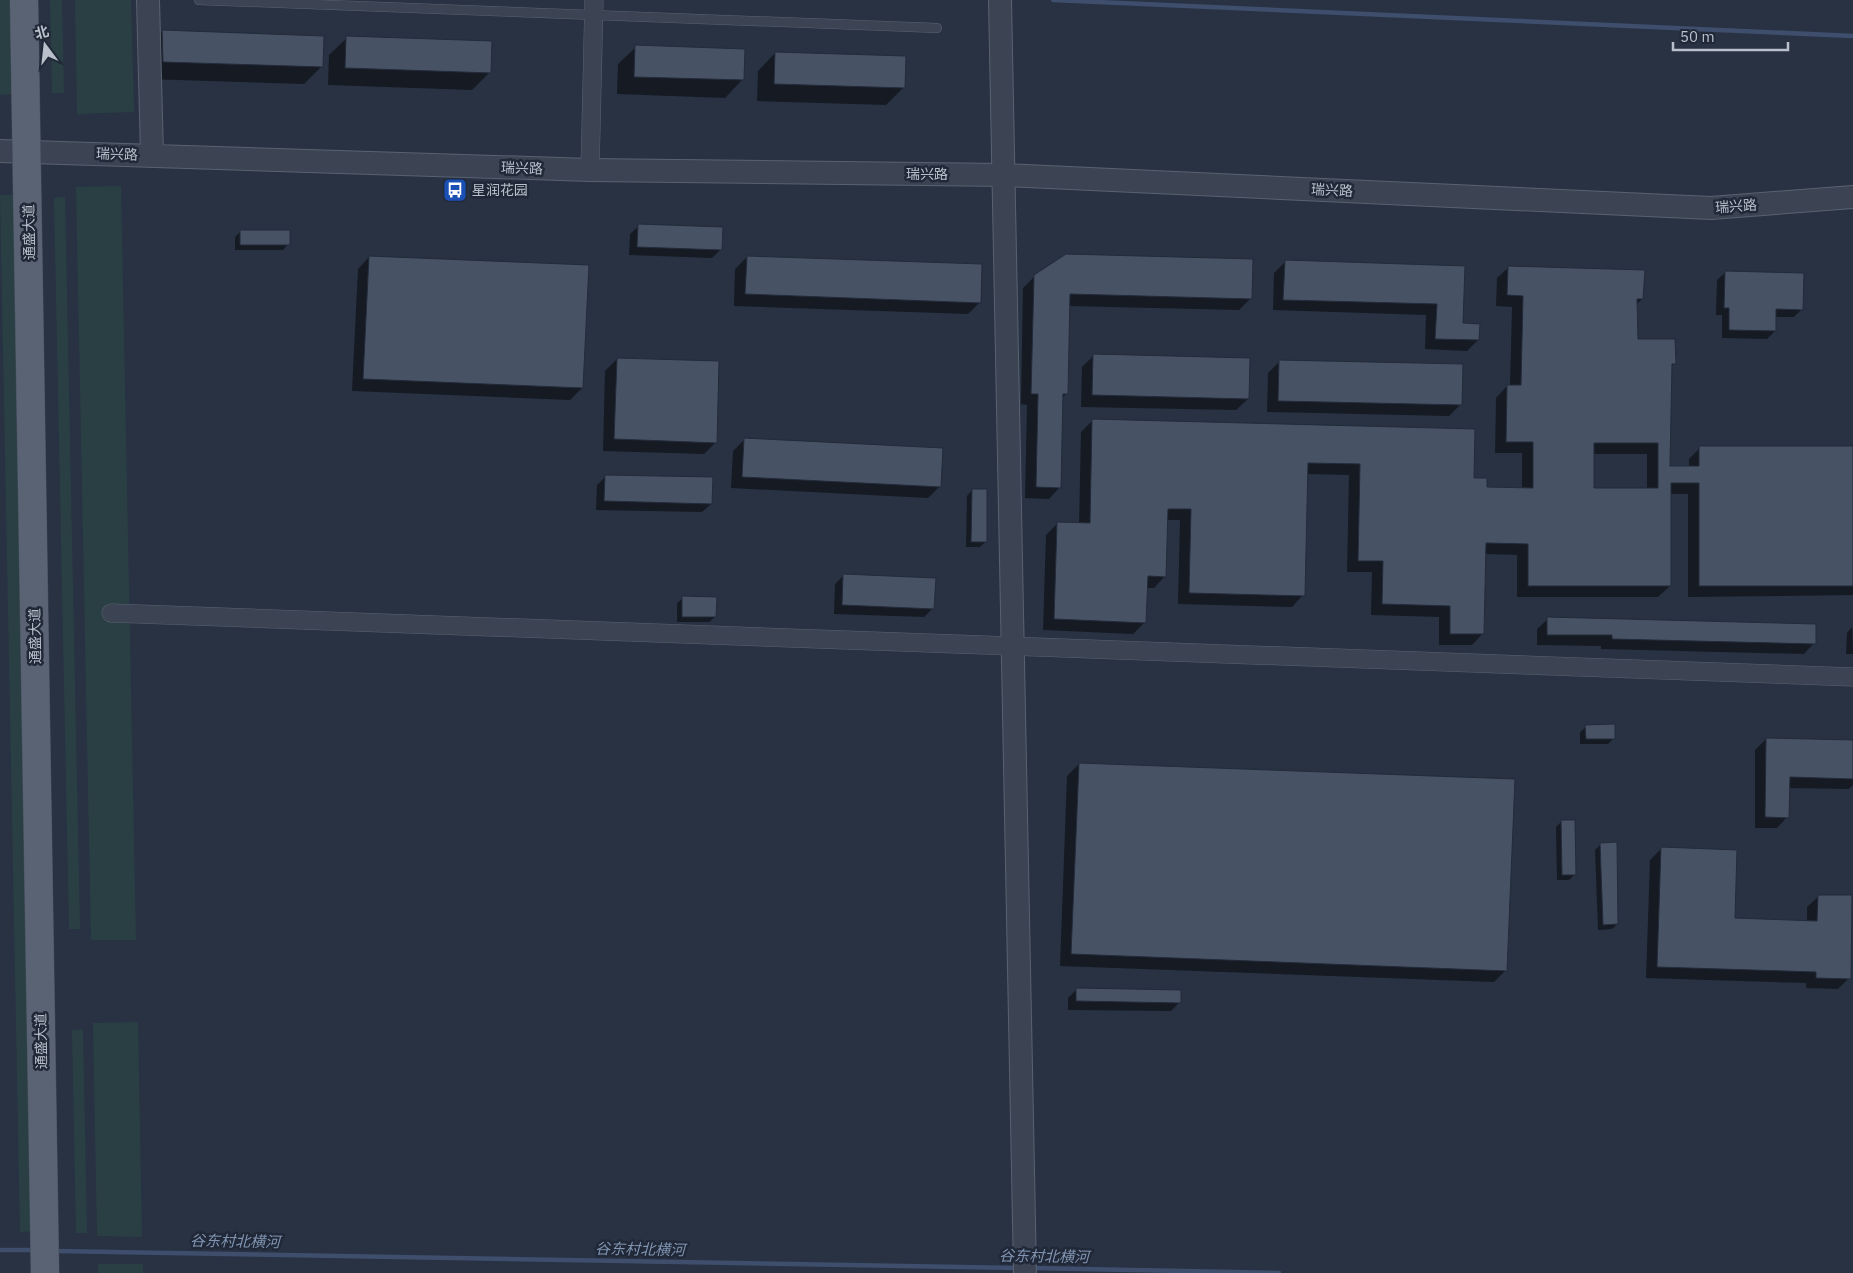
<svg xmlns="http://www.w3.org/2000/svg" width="1853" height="1273" font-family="'IBM Plex Sans','Noto Sans SC',sans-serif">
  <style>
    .green { fill: #2a3f44 }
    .shadow { fill: #0007; fill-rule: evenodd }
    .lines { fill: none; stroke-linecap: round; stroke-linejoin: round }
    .stream { stroke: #3e4e6c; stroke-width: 4.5 }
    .building { fill: #475265; stroke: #232b3a; fill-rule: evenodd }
    .service-casing { stroke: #5a6270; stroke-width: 10 }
    .minor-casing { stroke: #5a6270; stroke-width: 19 }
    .tertiary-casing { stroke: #5a6270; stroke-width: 24 }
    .primary-casing { stroke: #464d5c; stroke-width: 29 }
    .service { stroke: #3c4453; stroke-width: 9 }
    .minor { stroke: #3c4453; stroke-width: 18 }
    .tertiary { stroke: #3c4453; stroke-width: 22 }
    .primary { stroke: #5a6373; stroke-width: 28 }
    .labels { text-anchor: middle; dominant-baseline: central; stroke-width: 5; stroke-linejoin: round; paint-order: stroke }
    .street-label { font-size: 14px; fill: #b9c0cc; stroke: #212938 }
    .poi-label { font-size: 14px; fill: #b9c0cc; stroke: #212938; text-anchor: start }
    .water-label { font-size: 15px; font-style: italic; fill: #8194b2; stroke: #212938 }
  </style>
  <rect width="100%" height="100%" fill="#283243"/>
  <path class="green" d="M0 0H15L17 94 0 95Z
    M50 0H62L64 93H52Z
    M75 0H131L134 112 77 114Z
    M121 186 136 940H91L76 187Z
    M0 195H18L39 1231 20 1232Z
    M65 197 80 929H69L54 198Z
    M138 1022 142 1237 97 1236 93 1023Z
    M72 1030H83L87 1233H76Z
    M98 1264H143V1273H98Z"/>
  <path class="shadow" d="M162 31 321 67 304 84 146 79 145 49Z
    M347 38 490 72 472 90 328 85 329 55Z
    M636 47 742 80 725 98 617 94 618 64Z
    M775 53 903 88 886 105 757 101 758 71Z
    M639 226 721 249 712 258 629 255 630 234Z
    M240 232 288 244 283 250H235V237Z
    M369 257 582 388 570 400 352 391 358 269Z
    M747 257 980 302 968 314 734 306 735 269Z
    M1285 262 1464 267 1462 324 1478 340 1467 351 1425 349 1426 315 1273 310 1274 273Z
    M1509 267 1642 299 1636 305 1637 340 1674 364 1670 368 1669 467H1689V459L1700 448 1853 447V595L1688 597V494H1670V586L1658 597H1517V555L1485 554 1483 633 1472 645H1439V617L1371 615 1372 572H1347L1349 475 1306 474 1303 595 1292 607 1178 604 1180 520H1167L1165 576 1154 588H1146L1145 622 1133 634 1043 630 1046 535 1057 524H1079L1081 432 1093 420 1473 479 1486 489H1522V453H1495L1496 398 1507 386H1510L1512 307 1496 306 1497 278ZM1593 454H1647V490L1593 489Z
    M1725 273 1802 309 1794 317H1775V331L1767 339 1722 338V315H1716L1717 280Z
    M1035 276 1251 298 1239 310 1069 306 1066 394 1062 398 1060 487 1049 499 1025 498 1027 405 1021 404 1023 288Z
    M1094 355 1248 399 1236 410 1081 407 1082 367Z
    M617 359 716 442 704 454 603 451 605 371Z
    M1280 361 1460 405 1449 416 1267 412 1268 373Z
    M745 439 940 486 928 498 731 488 733 451Z
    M606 476 711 504 702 512 596 510 597 485Z
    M972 490 986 541 980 547H966L967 496Z
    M844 575 933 608 924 617 834 614 835 584Z
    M683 598 715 617 709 622H677V603Z
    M1548 619 1814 643 1804 654 1601 649V646L1537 645V629Z
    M1852 627 1853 654H1846L1847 633Z
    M1586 727 1614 738 1608 744H1580V732Z
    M1766 739 1853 741V785L1849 789 1788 788 1787 817 1777 828H1755V750Z
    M1079 764 1506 970 1494 982 1060 966 1067 776Z
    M1561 822 1575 874 1569 880H1557L1556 827Z
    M1601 844 1617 924 1612 929 1598 930 1595 850Z
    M1661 849 1733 920 1807 922V907L1819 896 1849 978 1838 989 1806 988V983L1646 978 1650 860Z
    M1077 989 1179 1003 1171 1011 1068 1010V998Z"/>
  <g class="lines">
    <path class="stream" d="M1053 0 1853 36
      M0 1250H36
      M54 1251 1018 1268
      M1031 1268 1279 1273"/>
  </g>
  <path class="building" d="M162 30 324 36 323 67 163 62Z
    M346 36 492 41 491 73 345 68Z
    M635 45 745 49 744 80 634 77Z
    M775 52 906 56 905 88 774 84Z
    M638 224 723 227 722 250 637 247Z
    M240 230H290V245H240Z
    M1066 254 1253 259 1252 299 1070 294 1068 394H1063L1061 488 1036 487 1038 394H1031L1034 275Z
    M369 256 589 265 583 388 363 379Z
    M747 256 982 264 981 303 745 294Z
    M1285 260 1465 266 1463 323 1480 324 1479 340 1435 339 1437 304 1283 300Z
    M1508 266 1645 270 1643 299H1637L1638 339H1675L1676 364H1672L1670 466H1699V446H1853V586H1699V483H1671V586H1528V544L1486 543 1484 634H1450V606L1382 604 1383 561H1358L1360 464 1308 463 1305 596 1189 593 1191 509H1168L1166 577 1148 576 1146 623 1054 619 1057 522 1090 523 1092 419 1475 429 1474 478H1487V487L1533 488V442H1506L1507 385H1521L1523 296 1507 295ZM1594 443H1658V488H1594Z
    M1725 271 1804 273 1803 310 1776 309V331L1729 330V308H1724Z
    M1093 354 1250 358 1249 399 1092 395Z
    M617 358 719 361 717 443 614 439Z
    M1279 360 1463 364 1462 405 1278 401Z
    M744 438 943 448 941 487 742 477Z
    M605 475 713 477 712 504 604 501Z
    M972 489H987V542H971Z
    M843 574 936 578 934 609 842 605Z
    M682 596 717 597 716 617H682Z
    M1547 617 1816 624V644L1612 639V635H1547Z
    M1615 724V739H1586L1585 725Z
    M1766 738 1853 740V779L1790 777 1789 818 1765 817Z
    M1079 763 1515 779 1507 971 1071 954Z
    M1561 820H1575L1576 875H1562Z
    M1617 842 1618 924 1603 925 1600 843Z
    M1661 847 1737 850 1735 918 1817 921 1818 895H1852L1851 979 1816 978V972L1657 967Z
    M1076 988 1181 990V1003L1076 1001Z"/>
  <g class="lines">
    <g class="service-casing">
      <path id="service" d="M199 0 937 28"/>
    </g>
    <g class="minor-casing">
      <path id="minor" d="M590 170 594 0
        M111 613 1853 677"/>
    </g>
    <g class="tertiary-casing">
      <path id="tertiary" d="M148 0 152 155
        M1000 0 1025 1273
        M0 151 590 170 1004 175 1711 208 1853 197"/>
    </g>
    <g class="primary-casing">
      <path id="primary" d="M24 0 45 1273"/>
    </g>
    <use href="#service" class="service"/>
    <use href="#minor" class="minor"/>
    <use href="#tertiary" class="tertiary"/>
    <use href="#primary" class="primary"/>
  </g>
  <defs>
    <g id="bus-square" transform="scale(1.25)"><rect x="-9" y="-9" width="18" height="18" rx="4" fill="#1a4fb4" stroke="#212938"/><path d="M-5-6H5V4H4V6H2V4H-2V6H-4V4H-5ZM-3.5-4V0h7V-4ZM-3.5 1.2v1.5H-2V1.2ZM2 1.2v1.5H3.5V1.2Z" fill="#fff"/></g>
  </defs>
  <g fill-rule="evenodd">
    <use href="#bus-square" x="455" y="190"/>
  </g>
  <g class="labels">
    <g class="street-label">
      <text transform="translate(117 154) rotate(2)">瑞兴路</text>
      <text transform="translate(522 168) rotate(2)">瑞兴路</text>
      <text x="927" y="174">瑞兴路</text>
      <text transform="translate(1332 190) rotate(3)">瑞兴路</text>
      <text transform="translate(1736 206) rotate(-4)">瑞兴路</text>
      <text transform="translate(29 232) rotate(-91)">通盛大道</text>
      <text transform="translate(35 636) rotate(-91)">通盛大道</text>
      <text transform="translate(41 1041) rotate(-91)">通盛大道</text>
    </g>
    <g class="poi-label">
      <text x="472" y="190">星润花园</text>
    </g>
    <g class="water-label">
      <text transform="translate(235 1241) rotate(1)">谷东村北横河</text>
      <text transform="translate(640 1249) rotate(1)">谷东村北横河</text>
      <text transform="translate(1044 1256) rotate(1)">谷东村北横河</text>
    </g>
  </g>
  <g transform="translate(45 45) rotate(345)" stroke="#212938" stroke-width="4" paint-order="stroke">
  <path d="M0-4L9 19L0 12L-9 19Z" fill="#b9c0cc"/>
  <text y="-8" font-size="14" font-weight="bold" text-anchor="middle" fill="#b9c0cc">北</text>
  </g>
  <path d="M1673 42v8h115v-8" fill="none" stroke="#b9c0cc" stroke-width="2.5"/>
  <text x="1680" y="42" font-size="15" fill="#b9c0cc" stroke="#212938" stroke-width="4" paint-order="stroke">50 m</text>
</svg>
